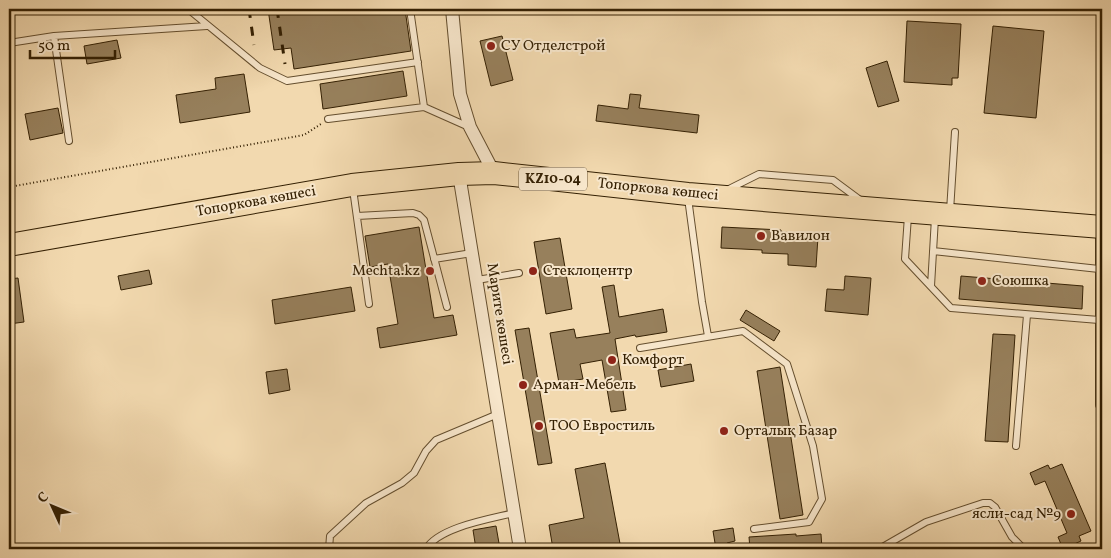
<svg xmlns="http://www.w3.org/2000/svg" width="1111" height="558" font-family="Vollkorn,serif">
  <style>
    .building { fill: #97805c; stroke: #342003 }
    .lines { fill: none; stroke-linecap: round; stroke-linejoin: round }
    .lane-casing { stroke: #644e2e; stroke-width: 8 }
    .street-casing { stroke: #644e2e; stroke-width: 14 }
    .highway-casing { stroke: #342003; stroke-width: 24 }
    .path { stroke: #342003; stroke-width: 2; stroke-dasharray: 1 2.5; stroke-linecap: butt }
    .lane { stroke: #f7e6cb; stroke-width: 6 }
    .street { stroke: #f7e6cb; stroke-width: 12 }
    .highway { stroke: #f2d9af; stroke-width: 22 }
    .rail { stroke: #342003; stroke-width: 3; stroke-dasharray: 9 9; stroke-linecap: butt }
    .poi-dot { fill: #8f2418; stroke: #f7e6cb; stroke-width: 2 }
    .labels { text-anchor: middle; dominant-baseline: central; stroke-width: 4; stroke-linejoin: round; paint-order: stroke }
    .shield { fill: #f7e6cb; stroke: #6e5b3f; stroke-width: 1 }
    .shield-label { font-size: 14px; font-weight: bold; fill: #342003 }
    .poi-label { font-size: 15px; fill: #342003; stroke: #f7e6cb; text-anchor: start }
    .street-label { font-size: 15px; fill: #342003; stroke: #f7e6cb }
  </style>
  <rect width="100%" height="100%" fill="#f2d9af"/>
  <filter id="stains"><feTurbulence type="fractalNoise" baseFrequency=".004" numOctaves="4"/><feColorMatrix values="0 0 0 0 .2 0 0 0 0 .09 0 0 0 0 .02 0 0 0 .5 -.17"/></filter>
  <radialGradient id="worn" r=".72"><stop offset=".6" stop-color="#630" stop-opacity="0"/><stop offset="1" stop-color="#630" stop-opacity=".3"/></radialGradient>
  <path class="building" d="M268 9H405L411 51 294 69 291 48 274 50Z
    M907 21 961 24 958 78H952V85L904 82Z
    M993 26 1044 31 1036 118 984 113Z
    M502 36 513 80 491 86 480 41Z
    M117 40 121 58 87 64 84 46Z
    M887 61 899 101 878 107 866 68Z
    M403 71 407 96 323 109 320 84Z
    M244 74 250 112 180 123 176 95 216 89 215 78Z
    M630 94 641 95 639 108 699 115 697 133 596 121 598 105 628 109Z
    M58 108 63 133 30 140 25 114Z
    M419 227 434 318 453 315 457 335 380 348 377 328 398 324 388 264 370 267 365 236Z
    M722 227 781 230V232L799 233V236L818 237 816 267 788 265V254L762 253V250L721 248Z
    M560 238 572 309 546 314 534 242Z
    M149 270 152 284 121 290 118 276Z
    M845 276 871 278 868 315 825 311 827 289 844 290Z
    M961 276 1083 286 1082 309 959 299Z
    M18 278 24 322 9 324V279Z
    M614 285 619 317 663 309 667 332 636 337 635 335 615 339 626 410 611 412 602 360 580 364 583 379 559 383 550 333 574 329 576 338 610 333 602 287Z
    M351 287 355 311 275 324 272 300Z
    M746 310 780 331 774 341 740 320Z
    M529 328 552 463 538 465 515 330Z
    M993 334 1015 335 1008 442 985 441Z
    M691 364 694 381 661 387 658 370Z
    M780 367 803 515 780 519 757 371Z
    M287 369 290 390 269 394 266 372Z
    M605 463 621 549H553L549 525 584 518 575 469Z
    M1062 464 1091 531 1079 536 1081 541 1063 549 1058 537 1067 533 1045 481 1035 485 1030 473 1048 465 1050 469Z
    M496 526 500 549H476L473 530Z
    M733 528 735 541 727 543 728 547 716 549 713 531Z
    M796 534V536L821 534 822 549H802L801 546 750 549 749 537Z"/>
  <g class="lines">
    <g class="lane-casing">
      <path id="lane" d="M188 9 260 68 287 81 418 62
        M410 9 424 107
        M54 36 69 141
        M9 43 54 36 207 26
        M328 119 424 107 469 127
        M353 189 369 304
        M729 189 759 174 833 180 860 200
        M688 198 702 302 708 336
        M950 211 955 132
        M357 216 413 213 419 215 424 220 447 307
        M908 216 905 259 951 308 1099 320
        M1099 232V405
        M933 251 1099 269
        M434 259 472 253
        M477 280 519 273
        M931 286 935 218
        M640 348 743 331 787 364 813 446 822 499 809 522 754 529
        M1016 446 1027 315
        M329 549 330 536 366 503 402 483 414 473 426 451 436 440 498 414
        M426 549C439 527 490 519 514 513
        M879 549 926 522 983 503H990L995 507 1012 537 1024 549"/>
    </g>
    <g class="street-casing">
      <path id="street" d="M452 9 460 94 470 127 494 173
        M459 174 520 549"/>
    </g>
    <g class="highway-casing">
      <path id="highway" d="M9 245 352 185 459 174 494 173 688 194 1102 227"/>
    </g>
    <path class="path" d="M9 187 304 135 321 124"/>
    <use href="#lane" class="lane"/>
    <use href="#street" class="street"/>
    <use href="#highway" class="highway"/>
    <path class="rail" d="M249 9 254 45
      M277 9 285 64"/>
  </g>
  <g class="poi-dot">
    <circle cx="491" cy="46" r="5"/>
    <circle cx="761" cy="236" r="5"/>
    <circle cx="430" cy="271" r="5"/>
    <circle cx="533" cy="271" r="5"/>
    <circle cx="982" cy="281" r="5"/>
    <circle cx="612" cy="360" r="5"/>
    <circle cx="523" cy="385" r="5"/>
    <circle cx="539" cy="426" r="5"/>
    <circle cx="724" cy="431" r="5"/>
    <circle cx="1071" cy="514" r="5"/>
  </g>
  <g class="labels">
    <rect class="shield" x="519" y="167.5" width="68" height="23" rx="4"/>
    <g class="shield-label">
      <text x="553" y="179">KZ10-04</text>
    </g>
    <g class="poi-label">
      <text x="501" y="46">СУ Отделстрой</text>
      <text x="771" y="236">Вавилон</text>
      <text x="420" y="271" text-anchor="end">Mechta.kz</text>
      <text x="543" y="271">Стеклоцентр</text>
      <text x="992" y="281">Союшка</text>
      <text x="622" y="360">Комфорт</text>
      <text x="533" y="385">Арман-Мебель</text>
      <text x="549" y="426">ТОО Евростиль</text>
      <text x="734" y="431">Орталық Базар</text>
      <text x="1061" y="514" text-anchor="end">ясли-сад №9</text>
    </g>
    <g class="street-label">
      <text transform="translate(658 190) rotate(6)">Топоркова көшесі</text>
      <text transform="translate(256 202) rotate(-10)">Топоркова көшесі</text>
      <text transform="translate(499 314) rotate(81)">Марите көшесі</text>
    </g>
  </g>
  <rect width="1111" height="558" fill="none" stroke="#f2d9af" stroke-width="30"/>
  <rect x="10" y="10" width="1091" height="538" fill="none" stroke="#342003" stroke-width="2.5"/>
  <rect x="15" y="15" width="1081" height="528" fill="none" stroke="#342003"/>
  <g transform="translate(52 506) rotate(314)" stroke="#f7e6cb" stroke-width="4" paint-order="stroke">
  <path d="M0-4L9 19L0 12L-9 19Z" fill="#342003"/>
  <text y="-8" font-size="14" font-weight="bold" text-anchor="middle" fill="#342003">С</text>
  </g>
  <path d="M30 50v8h85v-8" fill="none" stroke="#342003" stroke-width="2.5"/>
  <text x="38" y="50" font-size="15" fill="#342003" stroke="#f7e6cb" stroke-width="4" paint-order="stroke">50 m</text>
  <rect width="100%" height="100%" filter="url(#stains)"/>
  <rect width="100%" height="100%" fill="url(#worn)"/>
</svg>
